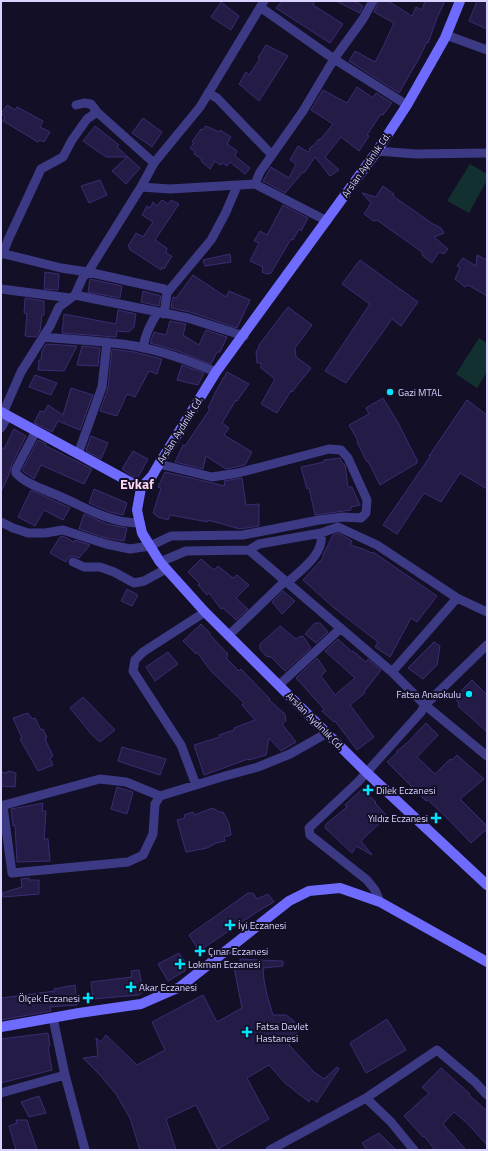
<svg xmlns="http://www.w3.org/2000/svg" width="488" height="1151" font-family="'Titillium Web',sans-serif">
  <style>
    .green { fill: #12302f }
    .building { fill: #241b47; stroke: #3b2d73 }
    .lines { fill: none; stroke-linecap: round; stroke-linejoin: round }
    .street { stroke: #3d3a85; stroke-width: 9 }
    .secondary { stroke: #6f6bff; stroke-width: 10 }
    .poi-dot { fill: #00e5ff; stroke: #130f26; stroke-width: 1.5 }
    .labels { text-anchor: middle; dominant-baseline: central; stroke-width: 4; stroke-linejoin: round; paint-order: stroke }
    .street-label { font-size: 10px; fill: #d9d4ff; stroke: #130f26 }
    .poi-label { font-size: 10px; fill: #d9d4ff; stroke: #130f26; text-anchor: start }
    .district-label { font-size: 14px; font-weight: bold; fill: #ffd6f0; stroke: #130f26 }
  </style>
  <rect width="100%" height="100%" fill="#130f26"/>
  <path class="green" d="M470 164 487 174V180L469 213 447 201Z
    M479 338 487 343V372L477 388 456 374Z"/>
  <path class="building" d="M282 1H315L313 5 343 24 330 43 276 8Z
    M336 1H354L363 6 360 13Z
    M379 1H388L412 16 416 7 422 10 425 1H445L437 18 428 43 427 42 418 60 399 93 349 61 355 51 375 62 382 49 394 23 374 12Z
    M477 1H487V29L469 21Z
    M221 2 239 16 231 30 211 17Z
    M266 45 288 56 259 101 239 84 246 72 249 75 260 59 258 58Z
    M357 87 373 98 376 93 392 103 383 115 381 114 367 135 369 136 359 151 341 137 325 157 339 170 330 176 315 157 304 173 303 172 285 193 263 181 271 167 289 178 296 164 290 160 298 146 308 152 310 150 309 149 312 146H313L319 139 320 140 333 124 311 110 323 90 347 103Z
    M7 105 15 110 17 107 43 121 40 127 50 132 44 142 40 140 38 142 3 121 5 117 1 114Z
    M143 118 162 132 152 147 132 133Z
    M95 126 119 145 117 147 140 168 126 184 112 171 127 157H106L83 141Z
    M206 126 219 132 220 130 231 137 227 144 237 151 235 156 250 168 245 174 230 162 227 166 222 163 220 165 215 161 210 169 201 161 202 159 194 154 195 152 190 148 194 143 192 142 201 129 202 130Z
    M100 180 107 195 89 203 81 186Z
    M383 186 394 194 393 196 433 224 441 228 444 233 434 237 448 249 444 254 439 252 432 263 422 255V252L377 220 374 221 364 214 371 203 362 193 376 197Z
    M162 200 168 204 171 200 179 204 155 240 167 248 166 253 172 256 164 269 162 267 161 270 129 249 130 248 128 246 136 233 143 237 153 222 142 215 147 206 150 208 153 202 157 206Z
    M283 205 308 218 301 231 299 229 293 240 291 239 271 273 267 274 262 272 263 267 250 261 259 243 254 241 260 231 267 235Z
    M230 254 231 262 205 266 203 260Z
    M477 255 487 260V296L468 285 465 287 455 279 460 268 457 266 463 258 476 266Z
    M360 260 418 302 401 326 392 319 346 383 325 371 370 304 342 284Z
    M45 272 59 274 58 290 44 289Z
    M193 275 226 297 229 291 250 300 237 328 190 312 171 308 173 297 176 298Z
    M90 279 122 286 120 298 88 292Z
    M143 291 161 296 159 306 141 302Z
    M25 298 44 301V315H42L40 331 36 337 25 336 27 314 24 313Z
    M288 307 312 325 295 348 296 357 311 368 292 392 291 391 277 413 261 404 275 379 261 368V363H257L256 351 258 350 259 345Z
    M118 310 136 314 134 327 129 332 117 331 116 337 62 333 64 314 116 324Z
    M170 321 186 324 183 335 199 345 206 330 227 337 220 352H217L211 364 178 351 150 343 154 332 166 335Z
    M46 344 77 346 64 371 38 370 39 360H41L42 351Z
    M82 346 100 348 98 366 77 365Z
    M112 349 134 352 162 359 157 374 149 371 135 397 127 394 117 416 100 411 108 388Z
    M182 365 204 373 198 385 177 380Z
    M227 372 249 384 237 401 236 400 222 423 229 428 224 435 252 452 245 465 226 469 206 456 203 469 175 462 183 445 185 446 210 409 208 408 215 393Z
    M35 375 57 383 51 395 29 387Z
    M71 388 93 395 80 430 58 421 52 432 34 423 40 411 44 412 48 405 63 415Z
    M383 398 397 421 417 460V463L380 485 368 461 367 462 357 442 358 441 349 425 369 414 366 408Z
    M467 400 487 415V489L460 473 441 502 424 493 397 534 383 525 431 455 429 456Z
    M14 429 26 436 11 466 10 472 1 492V447L4 449Z
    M91 436 108 443 101 459 86 451Z
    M38 440 46 444V446L92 469 84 484 41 465 34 479 24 472 22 470Z
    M133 451 148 459 137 479 122 469Z
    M340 458 342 463 345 465 348 487H352L360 505 351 507V510L315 515 309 488 307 489 301 467 324 462V460Z
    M165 472 225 486 224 481 242 478 246 505 259 504V526L240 529 208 520V522L170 515 168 520 158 517 153 513 161 488 158 487Z
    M94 489 127 503 123 515 110 512 89 503Z
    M31 490 70 508 63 520 44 510 35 526 18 517Z
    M84 514 107 524 127 528 124 541 106 538 79 529Z
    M338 533 352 541 350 545 363 549 372 553 373 552 437 596 417 622 411 618 390 657 375 647 378 642 333 607 303 580 323 558V555L333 535Z
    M63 536 74 542 75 540 90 545 79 558 73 556 69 557 66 562 50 553 60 537Z
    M201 559 214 570 218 566 233 578 237 575 249 585 236 598 248 609 236 620 223 608 221 609 209 593 207 595 198 585 200 584 188 572Z
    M127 589 138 595 132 606 121 601Z
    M283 591 295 601 282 614 272 602Z
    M315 623H320L328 632 316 643 305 634Z
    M201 624 210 633V635L228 654 227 655 228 656 226 658 239 671 241 669 270 699 269 700 285 714 286 721 282 724 296 742 281 751 269 738 266 755 249 760 248 759 204 775 194 745 220 737 219 735 234 730V728L255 720 242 705 244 703 210 670 197 652 196 654 183 641Z
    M280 626 296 639 300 636 301 637 303 636 311 648 285 671 271 657 266 656 260 649V644Z
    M338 639 352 652 353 651 366 662 368 659 381 670 364 692 365 693 350 705 374 737 357 750 335 721 334 722 322 711 324 709 296 678 317 658 326 671 321 676 335 695 355 678 325 651Z
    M434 642 440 646 437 665 423 679 408 668Z
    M168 652 178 664 155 681 146 667Z
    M472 680 487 695V732L458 706 459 704 455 697Z
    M83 697 115 730 100 742 92 735 70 708Z
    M28 713 32 719 35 718 41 730 43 729 47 738 45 739 53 756 50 758 53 765 38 771 20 739 22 738 13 718Z
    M426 723 438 735 417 757 435 774 450 759 452 760 457 755 484 779 460 799 487 826V829L471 843 447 818 428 800 426 801 387 762 397 753 396 752 408 742Z
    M122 747 166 759 160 775 118 761Z
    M8 771 16 773 15 787 1 786V772L7 773Z
    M117 787 133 792 127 814 111 809Z
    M362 789 376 802 375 803 387 816 361 841 372 855 356 846 352 853 325 828 326 824 347 807 345 805Z
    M43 803 42 811H46L44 839H48L50 861 17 862 15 825 13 826 11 809Z
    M213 808 219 812H223L229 823 231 835 224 837 225 841 216 843 207 848 186 852 177 820 185 818 184 815 193 812 194 815Z
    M29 878V880H39V894L3 897 2 893 22 887 21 879Z
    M248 893H253L257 899 268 894 274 902 263 908 199 951 189 935Z
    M179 953 185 962 186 966 185 971 168 981 158 964Z
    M240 959 283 961V966L263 968 264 980 267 995 273 1015H286L294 1021 297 1033 289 1045 314 1072 324 1079 337 1067 339 1069 317 1102 311 1098 309 1102 285 1083 269 1065 247 1078 269 1119 218 1149 196 1105 166 1119 176 1150H140L130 1118 116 1094 101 1076 83 1058 98 1056 96 1038 101 1042 106 1035 137 1065 165 1050 152 1022 203 995 217 1022 242 1008 234 967 240 965Z
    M139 970 143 992 139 995 93 999 91 982 132 977 131 971Z
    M75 985 77 1005 50 1007 51 1011 1 1020V998L55 991 54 989Z
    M387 1019 406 1050 366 1073 350 1043Z
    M48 1033 50 1046 48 1047 52 1070 1 1083V1039Z
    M441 1068 470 1094 469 1095 487 1111V1145L467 1123 454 1112 443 1124 466 1150H435L424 1136 423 1137 404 1116 429 1093 422 1087Z
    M39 1096 46 1113 29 1117 21 1102Z
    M16 1120H27L37 1150H16L9 1126 17 1123Z
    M379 1133 396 1150H367L362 1143Z"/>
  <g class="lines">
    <path class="street" d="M260 7 334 59 407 105
      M446 35 487 50
      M208 93 217 98 272 155
      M76 105 84 103 91 104 97 112 154 163
      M377 151 416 154 487 153
      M255 184 327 221
      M141 187 170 189 255 184 260 172 303 111 334 59 363 19 373 1
      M1 253 61 268 88 272 164 289 167 293 164 314
      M3 254 8 240 41 169 63 157 72 140 87 119 97 112
      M1 289 70 298
      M167 293 211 240 226 212 237 186
      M75 295 188 318 244 336
      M43 337C74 340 105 341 135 346 163 351 190 361 216 372
      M143 348C145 334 150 324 158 312
      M3 413 21 372 50 326 59 307 75 295 83 277 88 272 141 187 154 163 200 107 264 1
      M1 428 8 416
      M36 431 16 469V473C25 484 46 490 59 496 85 507 111 524 140 523
      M78 454 102 387 107 342
      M1 522 13 528 28 533H45L63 530 106 544 130 549 150 546 171 536 243 535 319 520 343 517 361 518 366 513 367 500 348 458 341 450 329 449 238 473 212 477 159 464
      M249 550 392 672 425 705 487 756
      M73 562 84 567H100L114 572 134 583 144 581 166 569
      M160 562 186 551 249 550 259 544 321 533 338 527 377 545 457 598 487 612
      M287 583C301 570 325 554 321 533
      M229 635 285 581
      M392 672 457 598
      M279 685 341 628
      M196 785 181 745 133 671 135 660 143 652 205 612
      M1 806 100 779 126 782 160 796 225 776 258 767 290 754 327 733
      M3 806 12 873 128 862 143 855 153 834 155 804 160 796
      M380 902 375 890 367 880 310 835 309 828 358 782 421 712 425 705 487 645
      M53 1018 65 1075 85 1150
      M1 1093 65 1075
      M366 1098 391 1122 414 1150
      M270 1150 366 1098 437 1050 475 1082 487 1095"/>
    <path class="secondary" d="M460 1 445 38 407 105 377 151 216 372 159 464 152 476 141 488 137 510 142 533 160 562 205 612 366 772 487 885
      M1 412 141 488
      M1 1027 79 1013 141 1004 180 987 289 901 309 891 340 888 380 902 487 962"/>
  </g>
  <g class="poi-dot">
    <circle cx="390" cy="392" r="4"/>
    <circle cx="469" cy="694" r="4"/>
    <path d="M366 784h4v4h4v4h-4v4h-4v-4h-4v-4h4z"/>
    <path d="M434 812h4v4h4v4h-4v4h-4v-4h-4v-4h4z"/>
    <path d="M228 919h4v4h4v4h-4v4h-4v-4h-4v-4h4z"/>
    <path d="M198 945h4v4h4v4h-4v4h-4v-4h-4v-4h4z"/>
    <path d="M178 958h4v4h4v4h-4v4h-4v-4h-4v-4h4z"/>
    <path d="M129 981h4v4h4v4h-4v4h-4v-4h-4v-4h4z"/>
    <path d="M86 992h4v4h4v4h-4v4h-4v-4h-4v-4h4z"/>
    <path d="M245 1026h4v4h4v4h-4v4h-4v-4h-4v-4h4z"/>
  </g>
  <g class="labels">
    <g class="street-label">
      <text transform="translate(366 165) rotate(-55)">Arslan Aydınlık Cd.</text>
      <text transform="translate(180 430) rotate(-58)">Arslan Aydınlık Cd.</text>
      <text transform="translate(315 721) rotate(45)">Arslan Aydınlık Cd.</text>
    </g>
    <g class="poi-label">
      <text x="398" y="392">Gazi MTAL</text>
      <text x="461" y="694" text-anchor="end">Fatsa Anaokulu</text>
      <text x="376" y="790">Dilek Eczanesi</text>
      <text x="428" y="818" text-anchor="end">Yıldız Eczanesi</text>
      <text x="238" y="925">İyi Eczanesi</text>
      <text x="208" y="951">Çınar Eczanesi</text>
      <text x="188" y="964">Lokman Eczanesi</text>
      <text x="139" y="987">Akar Eczanesi</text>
      <text x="80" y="998" text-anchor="end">Ölçek Eczanesi</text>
      <text x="256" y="1026">Fatsa Devlet<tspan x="256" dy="12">Hastanesi</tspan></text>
    </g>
    <g class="district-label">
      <text x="137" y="483">Evkaf</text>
    </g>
  </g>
  <rect width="488" height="1151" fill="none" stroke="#d9d4ff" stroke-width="4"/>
</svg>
